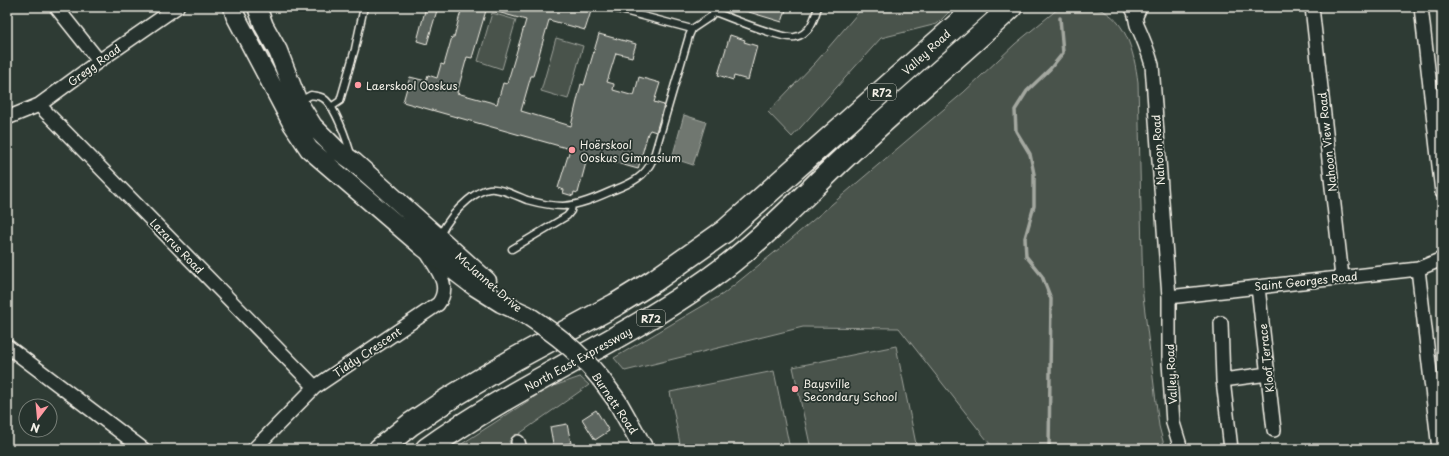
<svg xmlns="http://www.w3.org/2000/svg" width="1449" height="456" font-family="'Playpen Sans',sans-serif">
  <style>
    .green { fill: #48524c; stroke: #9ea29a }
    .water { fill: #6f7770; stroke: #a4a8a0 }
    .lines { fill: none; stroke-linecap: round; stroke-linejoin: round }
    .stream { stroke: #a4a8a0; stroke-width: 3.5 }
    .building { fill: #5c655e; stroke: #f4f1e8 }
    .lane-casing { stroke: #f4f1e8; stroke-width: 9 }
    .street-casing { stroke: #f4f1e8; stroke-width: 16 }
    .secondary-casing { stroke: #f4f1e8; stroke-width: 21 }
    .highway-casing { stroke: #f4f1e8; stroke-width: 25 }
    .lane { stroke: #26332d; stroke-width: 6 }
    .street { stroke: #26332d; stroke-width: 13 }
    .secondary { stroke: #26332d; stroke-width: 18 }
    .highway { stroke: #26332d; stroke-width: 22 }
    .secondary-bridge-casing { stroke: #f4f1e8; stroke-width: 21; stroke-linecap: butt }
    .secondary-bridge { stroke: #26332d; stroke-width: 18 }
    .poi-dot { fill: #ff9aa2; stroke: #26332d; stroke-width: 1.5 }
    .labels { text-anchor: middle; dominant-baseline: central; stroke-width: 3.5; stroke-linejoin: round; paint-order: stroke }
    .shield { fill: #26332d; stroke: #b6b8b0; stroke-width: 1 }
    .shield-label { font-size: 10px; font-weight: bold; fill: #f4f1e8 }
    .street-label { font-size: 11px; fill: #f4f1e8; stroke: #26332d }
    .poi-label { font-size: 11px; fill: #f4f1e8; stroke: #26332d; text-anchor: start }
  </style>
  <rect width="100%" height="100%" fill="#2e3b34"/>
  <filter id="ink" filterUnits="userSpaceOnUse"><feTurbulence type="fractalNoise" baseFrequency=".025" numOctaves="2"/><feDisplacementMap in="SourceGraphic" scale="8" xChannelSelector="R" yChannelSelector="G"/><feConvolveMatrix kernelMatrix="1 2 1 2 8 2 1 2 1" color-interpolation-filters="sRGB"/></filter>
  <g filter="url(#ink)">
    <path class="green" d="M863 7H954L937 24 881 38 792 137 768 112 816 62Z
      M1072 7C1078 7 1084 6 1090 7 1126 12 1134 53 1138 82L1143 296 1159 426 1165 449H994L899 328 803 327 625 371 614 358 723 294 785 244 964 92 1015 44 1059 8Z
      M492 13 516 20 502 69 478 61Z
      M556 38 583 46 568 99 541 91Z
      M896 346 917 449H811L793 367Z
      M774 371 790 449H681L670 392Z
      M580 377 589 385 509 441 512 449H454L548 388Z"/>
    <path class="water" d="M684 115 706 122 693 165 672 158Z"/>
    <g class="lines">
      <path class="stream" d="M1049 449 1051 299 1042 276 1026 256 1025 238 1034 206V174L1030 154 1016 131 1015 110 1027 91 1050 69 1063 53 1060 18"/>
    </g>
    <path class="building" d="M426 7H438L427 44 417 41Z
      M462 7H487L472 58 467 57 457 93 497 104 503 83 507 84 526 20 490 10 491 7H586L592 8 585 30 549 20 533 76H531L521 111 571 126 581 84 584 85 599 34 636 44 632 57 616 53 607 82 614 84 613 90 634 96 639 77 660 83 654 102 664 105 656 132 650 130 648 133 638 169 588 155 578 193 574 192 573 196 563 193 564 190 558 188 570 149 403 102 410 77 426 81 428 75 437 78 441 64 444 65 452 37H454Z
      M739 7H787L782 22 739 9Z
      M730 35 745 40 744 42 757 46 748 80 734 76 733 80 718 75Z
      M596 410 609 431 595 440 582 419Z
      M567 424 571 443 563 444 564 449H554L550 427Z"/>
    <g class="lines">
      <g class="lane-casing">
        <path id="lane" d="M609 7 692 29
          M714 12C729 17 783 40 795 37 810 34 814 20 818 7
          M1138 20 1144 7
          M300 101 311 95C315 96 320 96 323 98 335 105 347 141 351 154
          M331 107 340 101 355 49 364 7
          M440 235C447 221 456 210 468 200 474 195 481 190 489 189 499 187 517 196 527 200 538 203 550 206 563 206 581 205 598 197 614 190 632 183 645 177 653 159L689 36 692 29 710 17 718 7
          M512 249 567 216 571 211 572 205"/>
      </g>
      <g class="street-casing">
        <path id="street" d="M56 7 99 61
          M1131 7C1136 13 1135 18 1137 25 1143 38 1148 51 1152 65L1169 297V362L1173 423 1181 449
          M1312 7 1342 277
          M1421 7 1442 192
          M39 105 315 387
          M7 118 39 105 99 61 177 7
          M1418 269 1439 449
          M1258 287 1274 430
          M1169 297 1418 269 1442 259
          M1221 323 1223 380 1268 374
          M7 346 143 449
          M1223 380 1231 449
          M518 442 520 449
          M254 449 315 387 438 304C452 286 437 270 427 253"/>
      </g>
      <g class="secondary-casing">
        <path id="secondary" d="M233 7 235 15 293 125 309 149 423 247 474 286 501 303 527 315
          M257 7 264 26 278 51 298 102 313 126 337 150 354 162 487 281
          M601 379 617 401 644 449"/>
      </g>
      <g class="highway-casing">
        <path id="highway" d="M380 449 411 424 450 398 515 359 615 305 654 281 725 231 977 7
          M427 449C516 385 619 343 709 279 760 243 803 196 849 153 902 103 958 57 1011 7"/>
      </g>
      <use href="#lane" class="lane"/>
      <use href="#street" class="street"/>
      <use href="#secondary" class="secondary"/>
      <use href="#highway" class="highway"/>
      <g class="secondary-bridge-casing">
        <path id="secondary-bridge" d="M527 315C557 335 578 351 601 379"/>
      </g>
      <use href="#secondary-bridge" class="secondary-bridge"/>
    </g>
  </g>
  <g class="poi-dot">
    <circle cx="358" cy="85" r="4"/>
    <circle cx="572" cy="150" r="4"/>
    <circle cx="795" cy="389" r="4"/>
  </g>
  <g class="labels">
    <g class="shield">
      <rect x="868" y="84" width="28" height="16" rx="3"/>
      <rect x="637" y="310" width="28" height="16" rx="3"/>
    </g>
    <g class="shield-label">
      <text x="882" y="92">R72</text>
      <text x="651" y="318">R72</text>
    </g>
    <g class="street-label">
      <text transform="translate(926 52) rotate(-42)">Valley Road</text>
      <text transform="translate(94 65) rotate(-36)">Gregg Road</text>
      <text transform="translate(1327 142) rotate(-96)">Nahoon View Road</text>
      <text transform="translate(1158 150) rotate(-94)">Nahoon Road</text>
      <text transform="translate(177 246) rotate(46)">Lazarus Road</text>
      <text transform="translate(1306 281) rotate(-6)">Saint Georges Road</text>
      <text transform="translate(489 282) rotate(41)">McJannet Drive</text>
      <text transform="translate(367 352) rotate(-34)">Tiddy Crescent</text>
      <text transform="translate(1266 358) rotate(-96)">Kloof Terrace</text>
      <text transform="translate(578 359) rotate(-29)">North East Expressway</text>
      <text transform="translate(1171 374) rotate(-93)">Valley Road</text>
      <text transform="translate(615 403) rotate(56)">Burnett Road</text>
    </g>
    <g class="poi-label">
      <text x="366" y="85">Laerskool Ooskus</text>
      <text x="580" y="144">Hoërskool<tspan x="580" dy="13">Ooskus Gimnasium</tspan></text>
      <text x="803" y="383">Baysville<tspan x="803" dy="13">Secondary School</tspan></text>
    </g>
  </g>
  <rect width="1449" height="456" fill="none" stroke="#26332d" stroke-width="24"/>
  <rect x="12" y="12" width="1425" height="432" fill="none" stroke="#f4f1e8" stroke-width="1.5" filter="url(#ink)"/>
  <g transform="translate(38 418) rotate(196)"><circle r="19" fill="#26332d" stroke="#787f78"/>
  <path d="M0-3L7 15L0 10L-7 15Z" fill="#ff9aa2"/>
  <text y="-6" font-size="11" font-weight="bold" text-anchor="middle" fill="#f4f1e8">N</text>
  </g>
</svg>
